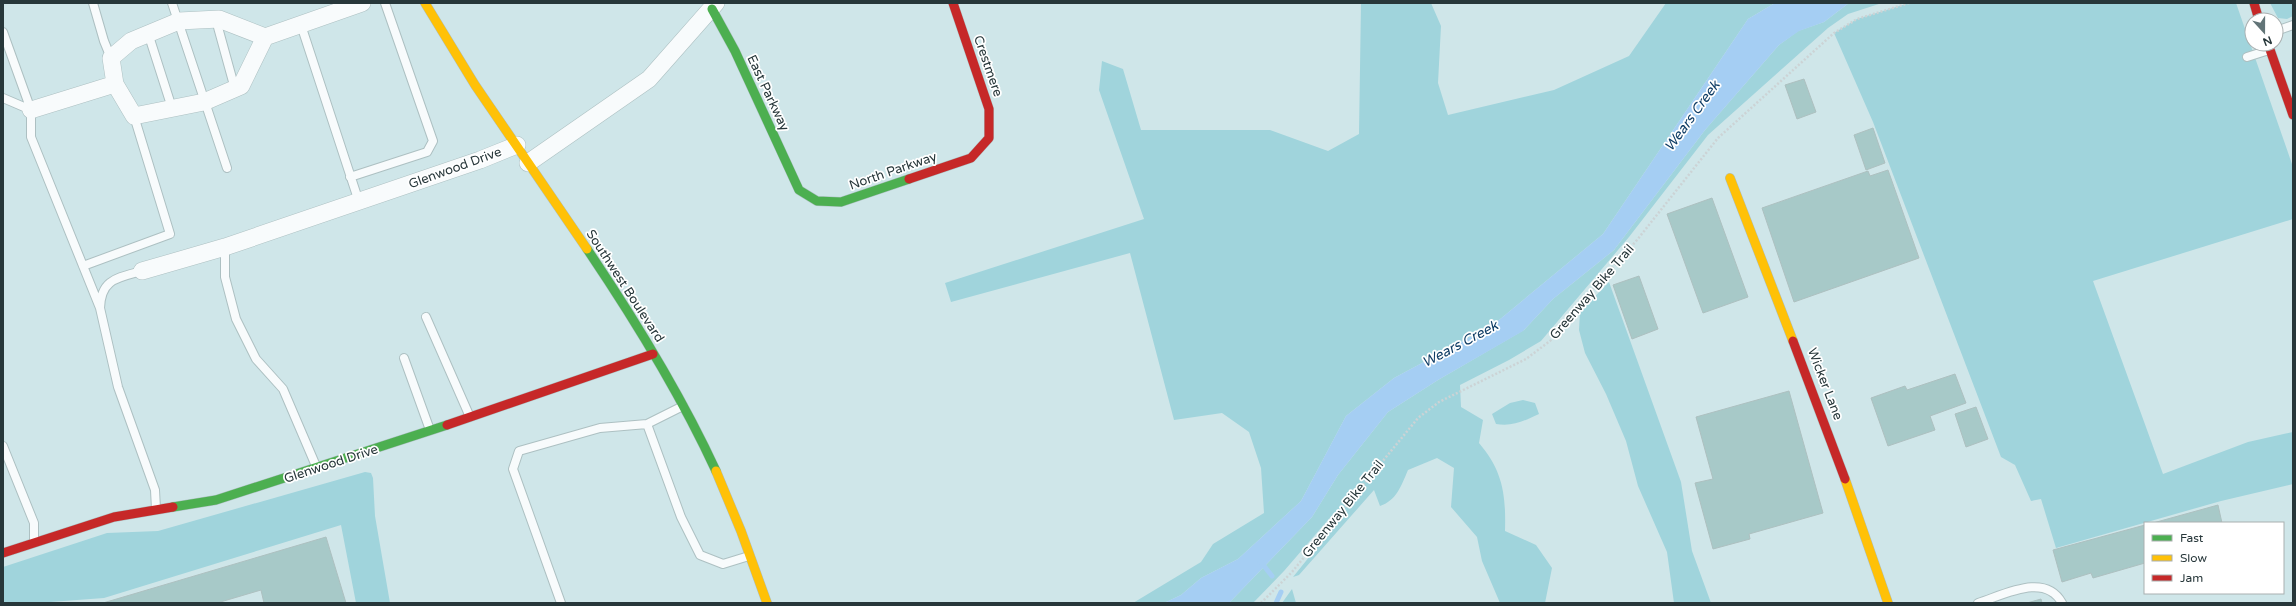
<svg xmlns="http://www.w3.org/2000/svg" width="2296" height="606" font-family="'Varela Round',sans-serif">
  <style>
    .green { fill: #a0d4dc }
    .water { fill: #a5cef3 }
    .lines { fill: none; stroke-linecap: round; stroke-linejoin: round }
    .stream { stroke: #a5cef3; stroke-width: 5 }
    .building { fill: #a7c9c8; stroke: #adc0c0 }
    .lane-casing { stroke: #adc0c2; stroke-width: 10 }
    .street-casing { stroke: #adc0c2; stroke-width: 18 }
    .fast-casing { stroke: #adc0c2; stroke-width: 10 }
    .slow-casing { stroke: #adc0c2; stroke-width: 10 }
    .jam-casing { stroke: #adc0c2; stroke-width: 10 }
    .path { stroke: #ccd3d5; stroke-width: 2.5; stroke-dasharray: 2 2; stroke-linecap: butt }
    .lane { stroke: #f8fbfc; stroke-width: 8 }
    .street { stroke: #f8fbfc; stroke-width: 17 }
    .fast { stroke: #4caf50; stroke-width: 9 }
    .slow { stroke: #ffc107; stroke-width: 9 }
    .jam { stroke: #c62828; stroke-width: 9 }
    .labels { text-anchor: middle; dominant-baseline: central; stroke-width: 3.5; stroke-linejoin: round; paint-order: stroke }
    .street-label { font-size: 13px; fill: #27373a; stroke: #fff }
    .water-label { font-size: 14px; font-style: italic; fill: #0f3d65; stroke: #fff }
  </style>
  <rect width="100%" height="100%" fill="#cfe6e9"/>
  <path class="green" d="M1361 3H1431L1441 26 1438 83 1448 115 1554 90 1629 56 1666 3H1775L1748 19 1603 234 1493 325 1394 378 1346 416 1301 501 1238 559 1201 578 1181 595 1164 603H1133L1201 562 1213 544 1264 513 1261 468 1249 432 1222 413 1174 420 1130 253 951 302 945 283 1144 219 1099 90 1102 61 1123 69 1141 130H1270L1328 151 1359 134Z
    M1849 3H1882L1848 14 1828 28 1708 135 1629 237 1541 341 1509 360 1460 385 1461 407 1483 420 1479 443C1503 471 1506 495 1505 531L1536 545 1552 568 1545 603H1500L1482 561 1477 537 1451 507 1454 468 1437 458 1408 470C1401 486 1397 500 1380 506L1374 490 1299 575 1293 577 1343 515 1334 513 1284 571 1253 603H1229L1312 517 1338 475 1388 412 1438 380 1524 330 1553 299 1614 250 1705 130 1779 45 1798 31 1824 22Z
    M1909 3H2236L2293 167V219L2093 281 2163 474 2248 442 2293 432V484L2221 501 2056 548 2041 499 2031 501 2015 465 2001 457 1873 122 1834 33 1857 19Z
    M2270 3H2293V16L2287 19 2278 18Z
    M1609 282 1681 482 1692 551 1711 603H1674L1667 552 1638 486 1626 441 1606 394 1585 353 1579 330 1580 312Z
    M1523 400 1535 403 1539 414C1524 421 1512 427 1496 424L1492 414 1510 403Z
    M365 472 371 473 373 478 375 516 390 603H356L341 525 104 598 37 603H3V567L107 533 158 531Z
    M1292 589 1296 603H1282Z"/>
  <path class="water" d="M1775 3H1849L1824 22 1799 31 1779 45 1705 130 1614 250 1553 299 1523 331 1438 380 1388 412 1338 475 1312 517 1229 603H1164L1181 595 1201 578 1238 559 1301 501 1346 416 1394 378 1493 325 1603 234 1748 19Z"/>
  <g class="lines">
    <path class="stream" d="M1260 561 1272 576
      M1276 603 1281 592"/>
  </g>
  <path class="building" d="M1804 79 1816 112 1797 119 1785 85Z
    M1873 128 1885 163 1866 170 1854 135Z
    M1888 170 1919 258 1794 302 1762 208 1868 171 1870 176Z
    M1712 198 1748 297 1703 313 1667 214Z
    M1639 276 1658 329 1632 339 1613 285Z
    M1955 374 1966 403 1930 416 1935 430 1888 446 1871 398 1905 386 1907 390Z
    M1789 391 1823 513 1749 534 1750 539 1713 549 1695 483 1713 479 1696 417Z
    M1976 407 1988 439 1966 447 1955 414Z
    M2218 505 2222 523H2153Z
    M2145 525V563L2093 578 2091 573 2062 582 2053 550Z
    M326 537 346 603H264L261 590 217 603H103Z
    M2041 599 2042 603H2027Z"/>
  <g class="lines">
    <g class="lane-casing">
      <path id="lane" d="M93 3 104 41 111 58
        M172 3 227 168
        M216 20 235 89
        M301 25 359 202
        M2276 31 2293 25
        M3 32 31 110V137L100 308
        M148 33 172 108
        M2247 57 2269 50
        M3 98 31 110
        M350 177 427 152 433 141 385 3
        M225 247V277L236 319 256 359 283 389 316 466
        M83 266 170 234 134 116
        M142 271C117 278 101 279 100 308L118 387 155 490 156 509
        M426 317 470 417
        M404 358 430 430
        M647 424 681 517 700 555 723 564 749 556
        M3 446 34 523V541
        M561 603 513 469 519 451 600 428 647 424 683 406
        M1978 603C2004 595 2045 572 2062 603"/>
    </g>
    <g class="street-casing">
      <path id="street" d="M219 19 265 37 241 86 204 102 134 116 115 84 111 58 131 41 179 21Z
        M265 37 362 3
        M31 110 115 84
        M528 163 649 79 716 3
        M142 271 225 247 480 160 517 145"/>
    </g>
    <g class="fast-casing">
      <path id="fast" d="M712 9 735 51 799 190 817 201 841 202 909 179
        M587 249C635 320 680 393 716 471
        M173 507 216 500 447 425"/>
    </g>
    <g class="slow-casing">
      <path id="slow" d="M425 3 475 85 587 249
        M1730 178 1793 341
        M716 471 741 531 767 603
        M1845 479 1888 603"/>
    </g>
    <g class="jam-casing">
      <path id="jam" d="M2254 3 2259 20
        M2268 44 2293 115
        M909 179 971 158 989 138V109L953 3
        M1793 341 1845 479
        M447 425 653 354
        M3 553 114 517 173 507"/>
    </g>
    <path class="path" d="M1261 603 1292 572 1418 418 1439 402 1526 359 1550 341 1565 325 1577 307 1637 240 1718 138 1834 33 1857 19 1909 3"/>
    <use href="#lane" class="lane"/>
    <use href="#street" class="street"/>
    <use href="#fast" class="fast"/>
    <use href="#slow" class="slow"/>
    <use href="#jam" class="jam"/>
  </g>
  <g class="labels">
    <g class="street-label">
      <text transform="translate(988 66) rotate(71)">Crestmere</text>
      <text transform="translate(768 93) rotate(65)">East Parkway</text>
      <text transform="translate(455 168) rotate(-20)">Glenwood Drive</text>
      <text transform="translate(893 171) rotate(-19)">North Parkway</text>
      <text transform="translate(625 286) rotate(57)">Southwest Boulevard</text>
      <text transform="translate(1592 292) rotate(-49)">Greenway Bike Trail</text>
      <text transform="translate(1825 384) rotate(69)">Wicker Lane</text>
      <text transform="translate(331 464) rotate(-18)">Glenwood Drive</text>
      <text transform="translate(1343 509) rotate(-51)">Greenway Bike Trail</text>
    </g>
    <g class="water-label">
      <text transform="translate(1692 116) rotate(-54)">Wears Creek</text>
      <text transform="translate(1460 344) rotate(-28)">Wears Creek</text>
    </g>
  </g>
  <rect width="2296" height="606" fill="none" stroke="#27373a" stroke-width="8"/>
  <rect x="2144" y="522" width="140" height="72" fill="#ffffff" stroke="#a9afb0"/>
  <rect x="2152" y="535" width="20" height="6" fill="#4caf50" stroke="#a9afb0"/>
  <text x="2180" y="542" font-size="12" fill="#27373a">Fast</text>
  <rect x="2152" y="555" width="20" height="6" fill="#ffc107" stroke="#a9afb0"/>
  <text x="2180" y="562" font-size="12" fill="#27373a">Slow</text>
  <rect x="2152" y="575" width="20" height="6" fill="#c62828" stroke="#a9afb0"/>
  <text x="2180" y="582" font-size="12" fill="#27373a">Jam</text>
  <g transform="translate(2264 32) rotate(159)"><circle r="19" fill="#ffffff" stroke="#a9afb0"/>
  <path d="M0-3L7 15L0 10L-7 15Z" fill="#627477"/>
  <text y="-6" font-size="11" font-weight="bold" text-anchor="middle" fill="#27373a">N</text>
  </g>
</svg>
